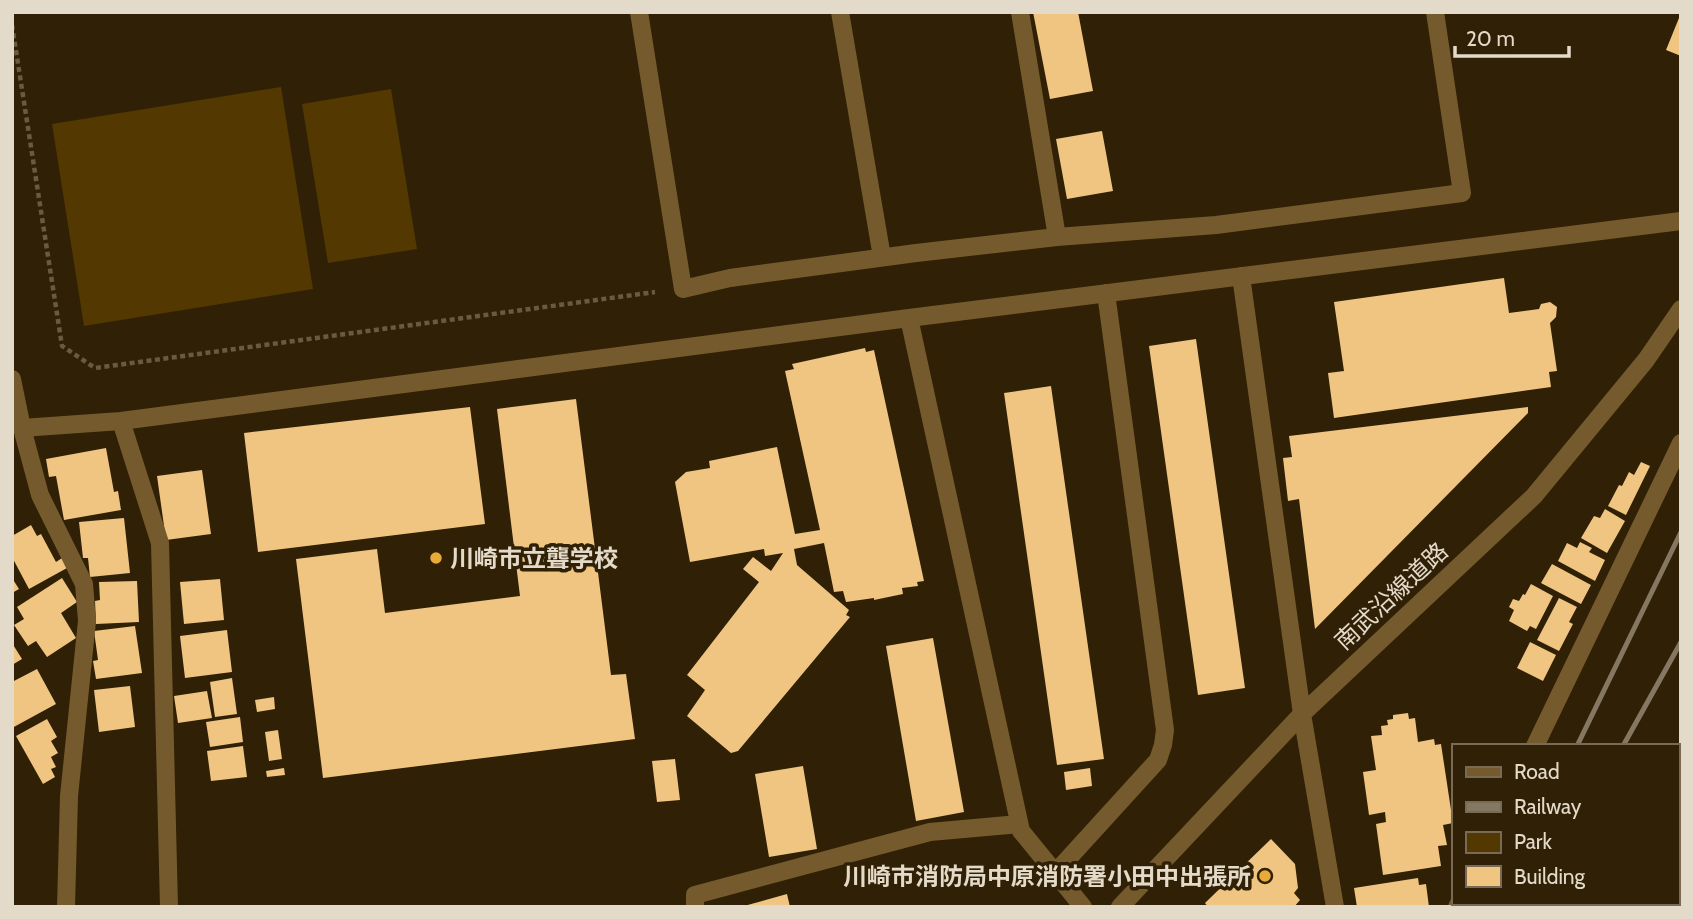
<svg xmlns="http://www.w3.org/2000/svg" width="1693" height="919" font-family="Cabin,'Noto Sans JP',sans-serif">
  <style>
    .green { fill: #533801 }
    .building { fill: #f0c581 }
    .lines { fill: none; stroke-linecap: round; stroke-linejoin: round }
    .path { stroke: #695b43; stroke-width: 4.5; stroke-dasharray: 5 3.5; stroke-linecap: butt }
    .minor { stroke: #755a2d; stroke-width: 18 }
    .rail { stroke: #857863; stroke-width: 5 }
    .poi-dot { fill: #e8ab37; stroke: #302005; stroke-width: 2.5 }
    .labels { text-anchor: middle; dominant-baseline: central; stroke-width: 7; stroke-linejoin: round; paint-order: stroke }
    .poi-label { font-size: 24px; font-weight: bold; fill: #e4daca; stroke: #302005; text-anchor: start }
    .street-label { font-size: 24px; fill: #e4daca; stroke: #302005 }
  </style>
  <rect width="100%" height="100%" fill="#302005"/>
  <path class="green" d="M281 87 313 289 84 326 52 124Z
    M391 89 417 249 328 263 302 104Z"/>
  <path class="building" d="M1033 12H1078L1093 91 1050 99Z
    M1681 13V56L1666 50Z
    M1102 131 1113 191 1067 199 1056 139Z
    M1504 278 1509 313 1539 309 1541 304 1550 302 1557 307 1556 317 1550 323 1557 371 1549 372 1551 387 1334 418 1328 373 1344 371 1334 302Z
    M1196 339 1245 688 1198 695 1149 346Z
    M865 348 866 352 874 350 924 581 917 582 918 586 902 588 903 594 874 600V598L846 602 843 591 834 592 824 543 794 549 797 565 849 610 846 615 850 617 738 751 731 753 687 716 705 690 687 675 759 582 743 569 753 557 771 571 783 553 765 556 764 549 690 562 675 482 686 472 710 468 709 461 777 447 795 534 820 530 785 371 794 369 792 364Z
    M1051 386 1104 759 1057 765 1004 393Z
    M576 399 611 675 626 674 635 739 323 778 296 559 377 549 385 613 520 596 497 409Z
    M470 407 485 524 258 552 244 433Z
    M1528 407V413L1315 629 1299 499 1288 501 1283 458 1292 457 1289 436Z
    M106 448 114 492 118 491 121 510 64 520 56 476 49 477 46 459Z
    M1641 462 1650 466 1626 515 1608 506 1619 485 1622 486 1629 472 1634 475Z
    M202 470 211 534 166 540 157 476Z
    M1605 509 1625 521 1607 553 1581 538 1594 516 1600 518Z
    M124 518 130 573 90 577 88 558H83L79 522Z
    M31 525 37 536 41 534 56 562 62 558 67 568 29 589 12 557V536Z
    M1580 542 1592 548 1589 552 1605 560 1595 581 1558 561 1567 543 1577 548Z
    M1552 564 1591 585 1581 604 1541 583Z
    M12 578 19 589 12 593Z
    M62 578 77 602 61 613 76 638 47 657 36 641 28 646 14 625 24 619 17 607Z
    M220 579 224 620 184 624 180 582Z
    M137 581 139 622 96 624 95 601 100 600 99 582Z
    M1531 584 1553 596 1536 629 1530 626 1527 631 1509 621 1514 610 1509 607 1513 599 1519 601 1523 594 1525 595Z
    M1559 598 1577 607 1569 622 1573 624 1559 651 1537 640Z
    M135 626 142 673 96 679 93 661 98 660 94 631Z
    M227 630 232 672 185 678 180 636Z
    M933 638 964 812 916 821 886 646Z
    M1530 642 1556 655 1543 681 1517 668Z
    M12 643 22 659 12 665Z
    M37 669 56 704 12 728V682Z
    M232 678 237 714 215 717 210 682Z
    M130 686 135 727 99 732 94 690Z
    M207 691 212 718 178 723 174 696Z
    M274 697 275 709 257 712 255 700Z
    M1408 713 1409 719 1415 718 1418 742 1434 739 1435 745 1441 744 1453 823 1443 825 1447 845 1438 846 1441 866 1383 875 1376 824 1386 822 1385 812 1369 815 1363 772 1376 770 1371 736 1382 735 1381 726 1388 725 1387 720 1393 719V715Z
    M240 717 243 742 210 747 206 722Z
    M47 719 57 737 51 741 58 753 51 757 56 767 51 769 55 777 43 784 16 736Z
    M278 730 282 759 269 761 265 732Z
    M243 746 247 777 211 781 207 751Z
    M675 759 680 800 657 802 652 761Z
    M803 766 817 849 769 857 755 774Z
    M284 768 285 775 267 777 266 771Z
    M1090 768 1092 786 1066 790 1064 772Z
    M1271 839 1295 864 1298 888 1294 893 1300 900 1294 907H1208L1205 903Z
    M1418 878 1419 885 1426 884 1429 907H1357L1354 888Z
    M787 894 790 907H745L744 906Z"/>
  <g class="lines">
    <path class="path" d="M12 25 62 346 95 368 655 292"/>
    <path class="minor" d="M639 12 683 289 730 278 916 253 1057 237 1216 225 1462 193 1435 12
      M840 12 882 257
      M1020 12 1057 237
      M1241 276 1302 714 1335 907
      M909 318 1021 831 1083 907
      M12 379 22 428 121 421 909 318 1681 221
      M121 421 160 543 169 907
      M22 428 40 495 84 584 87 621 69 796 66 907
      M1535 746 1681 443
      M1056 872 1158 760 1163 745 1165 730 1106 293
      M695 907V895L930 832 1019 824
      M1120 907 1302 714 1534 496 1646 360 1681 309
      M1457 907 1459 903"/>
    <path class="rail" d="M1577 746 1681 532
      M1623 746 1681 642
      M1498 907 1499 903
      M1535 907 1536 903"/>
  </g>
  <g class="poi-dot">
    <circle cx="436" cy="558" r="7"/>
    <circle cx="1265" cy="876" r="7"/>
  </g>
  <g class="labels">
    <g class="poi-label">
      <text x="450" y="558">川崎市立聾学校</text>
      <text x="1251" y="876" text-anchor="end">川崎市消防局中原消防署小田中出張所</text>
    </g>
    <g class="street-label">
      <text transform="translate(1391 596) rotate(-43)">南武沿線道路</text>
    </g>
  </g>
  <rect width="1693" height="919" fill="none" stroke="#e4daca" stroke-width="28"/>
  <rect x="1452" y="744" width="228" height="161" fill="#302005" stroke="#786a54" stroke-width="2"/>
  <rect x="1466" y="767" width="35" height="10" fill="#755a2d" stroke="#786a54" stroke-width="2"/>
  <text x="1514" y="779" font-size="21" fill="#e4daca">Road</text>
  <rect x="1466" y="802" width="35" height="10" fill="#857863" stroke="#786a54" stroke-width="2"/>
  <text x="1514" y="814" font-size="21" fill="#e4daca">Railway</text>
  <rect x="1466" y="832" width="35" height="21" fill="#533801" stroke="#786a54" stroke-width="2"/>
  <text x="1514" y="849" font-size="21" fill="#e4daca">Park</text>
  <rect x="1466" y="866" width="35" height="21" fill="#f0c581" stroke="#786a54" stroke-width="2"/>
  <text x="1514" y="884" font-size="21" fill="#e4daca">Building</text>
  <path d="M1455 46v10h114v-10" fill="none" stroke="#e4daca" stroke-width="3.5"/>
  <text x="1466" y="46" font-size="21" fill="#e4daca" stroke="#302005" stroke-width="5" paint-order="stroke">20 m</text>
</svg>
